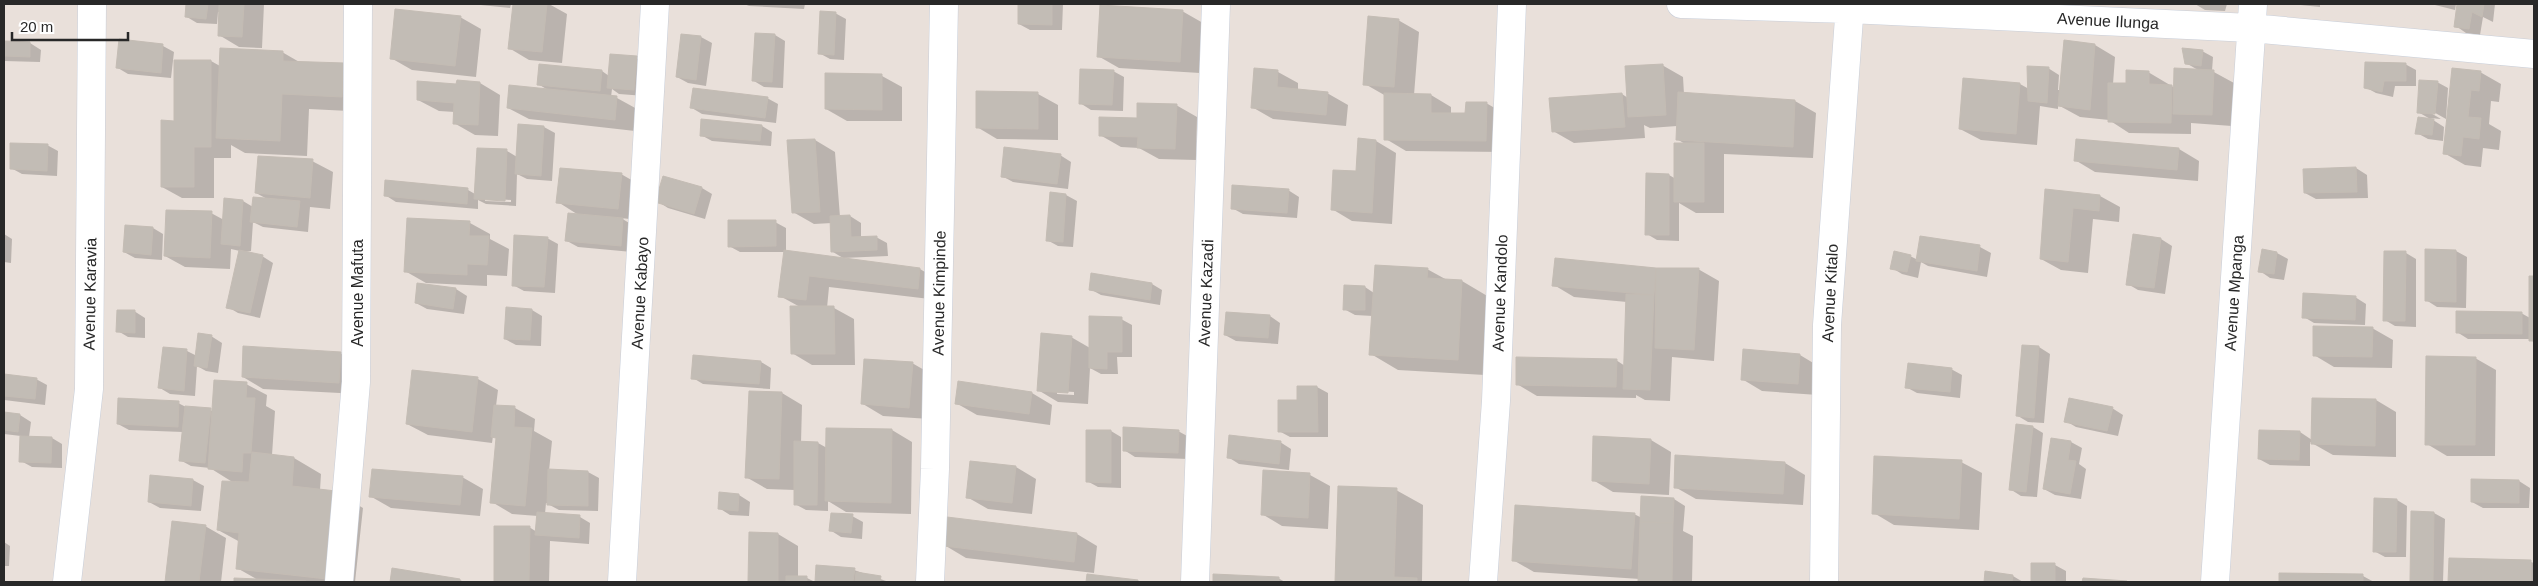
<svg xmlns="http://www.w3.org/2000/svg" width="2538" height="586" font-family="Helvetica,sans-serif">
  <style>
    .shadow { fill: #0003; fill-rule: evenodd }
    .building { fill: #c2bcb5; stroke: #c4bcb4 }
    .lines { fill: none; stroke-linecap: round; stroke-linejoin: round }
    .street-casing { stroke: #c8ced9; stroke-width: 29 }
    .street { stroke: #fff; stroke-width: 28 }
    .labels { text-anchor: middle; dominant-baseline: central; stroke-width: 4; stroke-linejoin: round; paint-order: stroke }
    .street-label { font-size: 16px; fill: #282828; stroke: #fff }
  </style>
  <rect width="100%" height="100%" fill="#e9e0da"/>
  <path class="shadow" d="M187 4H264L262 48 239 47 219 35 220 12H218L217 24 197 23 187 17Z
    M471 4H511L510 8Z
    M514 4H549L567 14 562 63 529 60 509 48Z
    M744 4H805L804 9 749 6Z
    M1019 4H1063L1062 30H1030L1019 24Z
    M2195 4H2227L2225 11 2205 10Z
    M2291 4H2320V7Z
    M2431 4H2456L2455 10Z
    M2459 4H2495L2493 22 2483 17 2480 35 2466 33 2456 26Z
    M1182 11 1203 23 1200 73 1119 68 1098 56Z
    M835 13 846 19 844 60 830 59 819 53Z
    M460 17 481 29 476 77 412 70 391 58Z
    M1398 20 1419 32 1414 95H1431L1451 107V114H1467L1486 103 1507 115 1506 152 1406 151 1386 139V96L1365 84Z
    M682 35 701 37 712 43 706 86 688 83 677 77Z
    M775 35 785 41 783 88 764 87 754 81Z
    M120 41 163 46 174 52 171 78 128 74 118 68Z
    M2065 42 2095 45 2115 57 2113 84H2127L2148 72 2175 88 2198 70 2186 63 2202 51 2213 57 2212 71 2234 83 2232 126 2191 123V134L2129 133 2109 120 2080 117 2058 105V109L2040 106 2037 145 1981 140 1960 129 1964 80 2020 84 2029 89 2048 68 2059 75 2058 90H2060Z
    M4 43H30L41 50 40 62 4 61Z
    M282 52 301 63 343 65 371 80 369 112 309 109 307 156 245 153 231 145V158H214V198H182L162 187 175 122 211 61 220 66Z
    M636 58 647 64 645 96 619 94 612 89 611 97 617 98 637 109 635 131 529 119 508 108 548 90 538 84 540 66 602 71 609 76Z
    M2405 64 2416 70V86H2395L2393 97 2376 93 2365 87Z
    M1662 65 1683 77 1684 94 1795 101 1816 113 1813 158 1724 154V213H1696L1679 203V241L1657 240 1647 234V174L1669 175 1676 179 1685 144 1677 139V126L1650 128 1644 125 1645 138 1574 143 1553 131 1622 94 1628 98Z
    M1256 69 1278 72 1298 83V91L1327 93 1348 105 1346 126 1273 119 1252 107Z
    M2453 69 2480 72 2501 84 2499 102 2491 101 2489 124 2501 131 2499 150 2483 148 2481 167 2465 165 2444 153Z
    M1113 71 1124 77 1123 111 1091 110 1080 103Z
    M882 76 902 87V121H847L826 109Z
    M2437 82 2448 88 2446 119 2430 110 2429 112 2441 119 2430 118 2444 127 2443 141 2428 139 2417 133 2432 120 2418 112Z
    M480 83 500 95 498 136 475 135 454 123 455 112 439 111 418 100 457 85Z
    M1038 94 1058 105V140L997 139 977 127Z
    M767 98 778 104 776 123 702 114 692 108Z
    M1176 105 1197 117 1196 160 1159 159 1139 148 1121 147 1100 135Z
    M762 126 772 132 771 146 712 141 701 135Z
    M544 127 555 133 552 181 527 179 517 174 516 206 486 204 478 200V209L396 202 385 195 386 182 468 190 475 194 478 149 507 151 517 157ZM485 198 511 200V202L485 201Z
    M815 140 835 152 840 217 850 216 861 223V238L876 237 887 243 888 256 843 258 833 252 832 223 814 224 793 212Z
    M2077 140 2179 149 2199 161 2198 181 2095 172 2075 160Z
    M1376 141 1396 153 1392 224 1352 221 1332 209Z
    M47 145 58 151 57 176 22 174 11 168Z
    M1060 155 1071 162 1068 189 1013 182 1002 176Z
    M312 161 333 172 330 209 310 207 308 232 263 227 253 222 251 251 244 252 262 256 273 263 260 318 238 313 228 307 240 251 231 249 230 269 185 267 165 256 211 213 224 220 243 201 253 207 269 200 256 193Z
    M2356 168 2367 175 2368 198 2316 199 2305 193 2304 170Z
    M621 174 642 186 638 220 621 218 634 226 632 252 578 247 567 241 580 216 558 202Z
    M702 188 712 194 705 219 668 208 657 201Z
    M1288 190 1299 197 1297 218 1243 214 1232 208Z
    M2047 191 2100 196 2120 207 2119 222 2093 219 2088 273 2061 270 2041 259Z
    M1051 193 1066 195 1077 201 1073 247 1058 246 1047 240Z
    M775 222 786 228V252L920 269 940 281 938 300 829 287 827 308H834L854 319 855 365H812L792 353 800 307 780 296 785 252H740L729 246Z
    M470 223 490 234V239L509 249 507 276 487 275V286L426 283 405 271Z
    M153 228 163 234 162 260 135 258 124 252Z
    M4 234 12 239 11 263 4 262Z
    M2134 235 2161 239 2172 246 2165 294 2138 290 2128 284Z
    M1921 237 1980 247 1991 253 1987 277 1928 266 1921 262 1918 278 1902 274 1892 268 1910 256 1918 260Z
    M547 238 558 244 555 293 524 291 513 285Z
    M2426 250 2456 251 2467 257 2466 308 2437 307 2426 300Z
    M2277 253 2288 259 2284 280 2270 278 2260 271Z
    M2406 253 2416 259V327L2395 326 2385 320Z
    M1556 259 1656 269H1698L1719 281 1714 361 1672 357 1670 401 1645 400 1636 395V398L1537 396 1517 384 1616 360 1625 366 1627 302 1574 297 1554 285Z
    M1427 269 1447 280 1462 281 1489 297 1485 375 1398 370 1371 354 1373 316 1355 315 1344 309 1346 286 1365 287 1374 293Z
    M2530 277 2534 278V342L2529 339H2468L2457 332 2521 313 2530 318Z
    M419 284 456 289 467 296 464 314 427 309 416 303Z
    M1152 284 1162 290 1160 305 1101 295 1090 289Z
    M2355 297 2366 304 2365 325 2314 323 2304 317Z
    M532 310 542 316 541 346 516 345 505 339Z
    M134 311 145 318V338L128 337 118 331Z
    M1270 316 1280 323 1278 344 1236 341 1225 335Z
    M1121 319 1132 325V357H1117L1118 374H1101L1090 368 1088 404 1058 402 1038 390 1071 337 1090 348ZM1057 391 1074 392V395L1057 394Z
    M2372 328 2393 340 2392 368 2334 367 2314 355Z
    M211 336 222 343 218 373 206 371 197 366 195 396 170 394 160 388 164 348 187 351 197 356Z
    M2023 346 2039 347 2050 354 2044 423 2028 422 2018 416Z
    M340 353 361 365 359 394 263 389 243 377Z
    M1800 355 1820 367 1818 395 1762 391 1742 379Z
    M2475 358 2496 370 2495 456H2447L2427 444Z
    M761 362 771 368 770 389 703 384 693 378Z
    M912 363 933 375 930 419 883 416 863 404Z
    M1951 369 1962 375 1960 398 1917 393 1906 387Z
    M4 375 36 379 47 385 45 405 4 400Z
    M478 379 498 390 496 406 515 408 535 419 534 431 552 441 549 471 588 472 599 478 598 511 559 510 546 503 545 514 580 517 590 523 589 544 550 541 549 582H495V527H529L537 532 538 516 512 514 492 502 498 439 493 436 492 443 428 435 407 424Z
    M246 384 267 395 266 406 275 411 272 455 294 458 321 474 320 490 336 492 363 508 355 582H235V579L258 580 237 568 240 542 218 530 234 483 210 468 191 466 180 460 183 432 129 430 118 424 178 403 186 407 213 411Z
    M1317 387 1328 393V437H1290L1279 431 1299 401V388Z
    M782 393 802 405 801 443H818L827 448 892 430 912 442 911 514 846 512 828 501V511L806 510 795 504V490L767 489 746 477Z
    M1032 393 1052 405 1050 425 977 415 956 403Z
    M2376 400 2396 412V457L2333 455 2310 442V466L2270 465 2259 459 2300 432 2312 440Z
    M2112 408 2123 415 2118 436 2076 427 2066 421Z
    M4 414 20 415 31 422 29 437 52 438 62 444V468L32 467 21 461V436L4 434Z
    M2033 427 2043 433 2037 497 2021 496 2010 489Z
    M1111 431 1121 437V488L1098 487 1087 481Z
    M1178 431 1189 437 1188 459 1135 457 1124 450Z
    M2052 439 2071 442 2082 448 2079 464 2086 469 2081 499 2055 495 2044 489Z
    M1651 440 1671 452 1669 495 1613 492 1593 480Z
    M1280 442 1291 449 1289 470 1239 464 1228 457Z
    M1961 462 1982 473 1979 530 1894 525 1874 513Z
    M1785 463 1805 475 1803 505 1696 499 1675 487Z
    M1016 467 1036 479 1032 514 988 509 967 497Z
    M1264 471 1310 475 1330 486 1328 529 1282 526 1262 514Z
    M462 477 483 489 480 516 391 508 370 496Z
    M193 480 204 486 201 511 160 508 149 502Z
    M2472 480 2519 481 2530 488 2529 508H2483L2472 502Z
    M1339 488 1396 490 1423 505 1422 582H1336Z
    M720 494 739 495 750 502 749 516 730 515 719 508Z
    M1674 499 1685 506 1683 531 1693 536 1692 582H1639L1640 579 1534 572 1513 560 1634 514 1642 518Z
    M2397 500 2407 506 2406 557H2385L2374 551Z
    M2434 513 2445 519 2443 582H2414L2411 581Z
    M852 516 863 522 862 539 841 537 830 530Z
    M949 519 1077 534 1097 546 1094 573 966 558 946 546Z
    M205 526 226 538 221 582 166 581Z
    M750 534H778L798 546V577L807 578 815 582H749Z
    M4 542 10 546 9 566H4Z
    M2450 560 2531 562 2534 563V582H2451Z
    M2032 564 2055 565 2066 571V582H2032Z
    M818 566 854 570 889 582H816Z
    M393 569 460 580 464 582H391Z
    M1986 573 2013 576 2023 582H1985Z
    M2280 574 2363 576 2374 582H2280Z
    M1088 575 1138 581 1140 582H1087Z
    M1215 575 1278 578 1285 582H1214Z"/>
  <path class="building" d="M186 4H208L206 19 185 17Z
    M219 4H244L242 37 218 36Z
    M513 4H547L542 52 508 49Z
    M1018 4H1052V25L1018 24Z
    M2457 4H2484L2482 17 2472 12 2469 29 2454 27Z
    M1100 5 1183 10 1180 62 1097 57Z
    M395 9 461 16 455 66 390 59Z
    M820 11 836 12 834 55 818 54Z
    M1368 16 1399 19 1394 87 1363 85Z
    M755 33 775 34 772 82 752 81Z
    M681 34 701 36 696 80 676 77Z
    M119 39 163 44 161 73 116 68Z
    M2064 40 2095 44 2090 110 2058 106Z
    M4 41 30 42V57L4 56Z
    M220 48 283 51V61L344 63 342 97 282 94 280 141 216 138Z
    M2182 48 2203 50 2201 66 2185 64Z
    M610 54 637 56 634 90 607 88Z
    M174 60H211V147H194V187H161V120L174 121Z
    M2365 62 2406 63V81H2384L2382 92 2364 88Z
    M539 64 602 70 600 91 537 85Z
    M1663 64 1666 115 1628 117 1625 66Z
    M2027 66 2049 67 2047 103 2028 101Z
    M1254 68 1278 70 1277 87 1328 92 1326 115 1251 108Z
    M2174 68 2214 70 2212 115 2173 114Z
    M2452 68 2481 71 2479 91 2471 90 2468 117 2481 118 2479 139 2463 137 2461 156 2443 154Z
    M1080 69 1114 70 1112 105 1079 104Z
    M2126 70 2149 71V84L2172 85 2171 123 2108 122V83H2126Z
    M825 73 882 74V110L825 109Z
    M1963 78 2020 83 2016 134 1959 129Z
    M457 80 480 82 478 125 453 124 454 103 417 100V81L456 84Z
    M2419 80 2438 81 2435 114 2417 113Z
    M509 85 617 96 615 120 507 108Z
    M693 88 768 97 765 118 690 108Z
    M976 91 1038 92V129L976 128Z
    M1678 92 1795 100 1793 147 1676 140Z
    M1384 93 1431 94V113H1465L1466 102H1487L1486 141 1384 140Z
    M1622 93 1625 127 1552 132 1549 98Z
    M1137 103 1177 104 1175 149 1137 148 1138 137 1099 136V117L1137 118Z
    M2418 117 2434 119 2432 135 2415 134Z
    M701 119 762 125 760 141 700 136Z
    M518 124 544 126 541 176 515 174Z
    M1358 138 1376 140 1372 213 1331 210 1333 170 1356 171Z
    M815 139 820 212 792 213 787 140Z
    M2076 139 2179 148 2177 170 2074 161Z
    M10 143 48 144 47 171 10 169Z
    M1674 143H1704V202H1674Z
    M1004 147 1061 154 1057 184 1001 177Z
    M477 148 507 149 505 201 474 199Z
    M258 156 313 159 310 198 255 193Z
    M2356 167 2357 192 2304 193 2303 169Z
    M560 168 622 173 618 209 556 203Z
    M1646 173 1669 174V235H1645Z
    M663 176 702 187 694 214 655 202Z
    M385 180 468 188 467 204 384 196Z
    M1232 185 1289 189 1287 213 1231 209Z
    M2045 189 2100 195 2099 211 2073 208 2068 262 2040 259Z
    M1050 192 1066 194 1063 242 1046 241Z
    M253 197 300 201 297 227 250 222Z
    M224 198 243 200 240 246 221 244Z
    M166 210 212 211 210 258 164 256Z
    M568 213 623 218 621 246 565 241Z
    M850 215 851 237 877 236V250L831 252 830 216Z
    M407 218 470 221 469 236H489L487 265 467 264V275L404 272Z
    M728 220H776V246L728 247Z
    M125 225 153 227 151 255 123 252Z
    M2133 234 2161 238 2154 288 2126 285Z
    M514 235 548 237 544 287 512 286Z
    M1920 236 1980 245 1977 271 1916 261Z
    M2262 249 2277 252 2274 274 2258 272Z
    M2425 249 2456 250V302L2425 301Z
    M239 250 263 255 250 313 226 308Z
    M784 250 920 268 918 289 809 276 806 300 778 297Z
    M1894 251 1911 255 1907 272 1890 269Z
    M2384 251H2406L2405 321H2383Z
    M1555 258 1656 268 1654 295 1552 286Z
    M1375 265 1428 268 1427 278 1462 280 1458 360 1369 355Z
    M1656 268H1699L1694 350 1655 348Z
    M1091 273 1152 283 1150 300 1089 290Z
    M2529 276H2534V341H2529Z
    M417 283 456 288 453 309 415 303Z
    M1344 285 1365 286V310H1343Z
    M2303 293 2356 296 2355 320 2302 318Z
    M1626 294 1654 295 1650 390 1623 389Z
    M790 306H834L835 354H791Z
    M506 307 532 309 530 340 504 339Z
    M117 310H135V333L116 332Z
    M2456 311 2522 312V334L2456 333Z
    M1226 312 1270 315 1268 338 1224 335Z
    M1089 316 1122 317V352H1107V369L1089 368Z
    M2313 326 2373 327 2372 357 2313 356Z
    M198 333 212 335 207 368 194 366Z
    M1041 333 1072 336 1068 393 1037 391Z
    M2022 345 2039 346 2034 418 2016 416Z
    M243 346 341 352 339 383 242 377Z
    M163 347 187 349 184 391 158 388Z
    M1743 349 1800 354 1798 384 1741 380Z
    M693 355 761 361 759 384 691 379Z
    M2426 356 2476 357 2475 445H2425Z
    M1516 357 1617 359 1616 387 1516 385Z
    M864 359 913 362 909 408 861 404Z
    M1908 363 1952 368 1950 392 1905 388Z
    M412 370 478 377 472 432 406 424Z
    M4 374 37 378 35 399 4 396Z
    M214 380 247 382 246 398H255L251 453H243L242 472 208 469Z
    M958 381 1032 392 1029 414 955 404Z
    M1297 386H1317L1318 432H1278V400H1297Z
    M749 391 782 392 779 479 745 478Z
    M118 398 179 401 178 427 117 424Z
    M2069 398 2113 407 2107 431 2064 422Z
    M2312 398 2376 399 2375 446 2311 444Z
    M494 405 515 406 514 427 532 428 525 506 490 503 496 438 491 437Z
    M185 406 211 408 205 463 179 461Z
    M4 412 20 414 18 432 4 430Z
    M2016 424 2033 426 2026 492 2009 490Z
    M1123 427 1179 430 1178 453 1123 451Z
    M826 428 892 429 891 503 825 501Z
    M1086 430H1111V483L1086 482Z
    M2259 430 2300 431 2299 460 2258 459Z
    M1229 435 1281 441 1279 464 1227 458Z
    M20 436 52 437 51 463 19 462Z
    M1593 436 1651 439 1649 484 1592 481Z
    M2051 438 2071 441 2068 460 2076 461 2070 494 2043 489Z
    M794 441 818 442 817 505H794Z
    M252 452 294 457 292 486 336 491 327 579 236 569 239 533 217 530 222 481 249 482Z
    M1675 455 1785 462 1783 494 1674 488Z
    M1874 456 1962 460 1959 519 1872 514Z
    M970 461 1016 466 1012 503 966 498Z
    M372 469 463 476 460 505 369 497Z
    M548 469 588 471V506L547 505Z
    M1263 470 1310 473 1308 518 1261 515Z
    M150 475 193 479 191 506 148 502Z
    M2471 479 2519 480V503L2471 502Z
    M1338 486 1397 488 1394 577 1417 578V582H1335Z
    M719 492 739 494 738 511 718 509Z
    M1641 496 1674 498 1673 523 1640 522Z
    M2374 498 2397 499 2396 552H2373Z
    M1515 505 1635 513 1631 569 1512 561Z
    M2411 511 2434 512 2433 582H2410Z
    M537 512 580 515 579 538 535 535Z
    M831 513 853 514 851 533 829 531Z
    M947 517 1077 533 1074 562 944 546Z
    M172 521 206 525 199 582H165Z
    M1640 522 1673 523 1672 582H1638Z
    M494 526H530L529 582H494Z
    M749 532 778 533V582H748Z
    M2449 558 2531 560V582H2448Z
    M2031 563H2055V582H2031Z
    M816 565 855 568 853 582H815Z
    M392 568 460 579V582H390Z
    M1985 571 2013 575 2012 582H1984Z
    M856 572 881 576 880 582H855Z
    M2279 573 2363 574V582H2279Z
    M1087 574 1138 580V582H1086Z
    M1213 574 1279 577V582H1213Z
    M786 576H807V582H786Z
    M234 578 306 581V582H234Z
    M2083 578 2127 581V582H2082Z"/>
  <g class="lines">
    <g class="street-casing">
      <path id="street" d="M1681 4 1849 9 2251 28 2534 54
        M67 582 89 389 92 4
        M339 582 356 382 358 4
        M622 582 655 4
        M930 582 935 469 944 4
        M1195 582 1216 4
        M1483 582 1496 401 1512 4
        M1824 582 1827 325 1850 4
        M2215 582 2253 4"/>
    </g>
    <use href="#street" class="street"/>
  </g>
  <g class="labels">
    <g class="street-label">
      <text transform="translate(2108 21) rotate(3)">Avenue Ilunga</text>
      <text transform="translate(357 293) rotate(-90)">Avenue Mafuta</text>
      <text transform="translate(640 293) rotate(-87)">Avenue Kabayo</text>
      <text transform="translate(939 293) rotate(-89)">Avenue Kimpinde</text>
      <text transform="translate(1206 293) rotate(-88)">Avenue Kazadi</text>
      <text transform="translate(1500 293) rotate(-88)">Avenue Kandolo</text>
      <text transform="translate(1830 293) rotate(-87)">Avenue Kitalo</text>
      <text transform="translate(2234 293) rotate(-86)">Avenue Mpanga</text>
      <text transform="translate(90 294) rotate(-89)">Avenue Karavia</text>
    </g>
  </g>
  <rect width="2538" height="586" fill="none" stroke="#282828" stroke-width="10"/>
  <path d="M12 32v8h116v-8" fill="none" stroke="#282828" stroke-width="2.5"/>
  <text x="20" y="32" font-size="15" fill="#282828" stroke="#ffffff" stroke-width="4" paint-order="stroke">20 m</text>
</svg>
